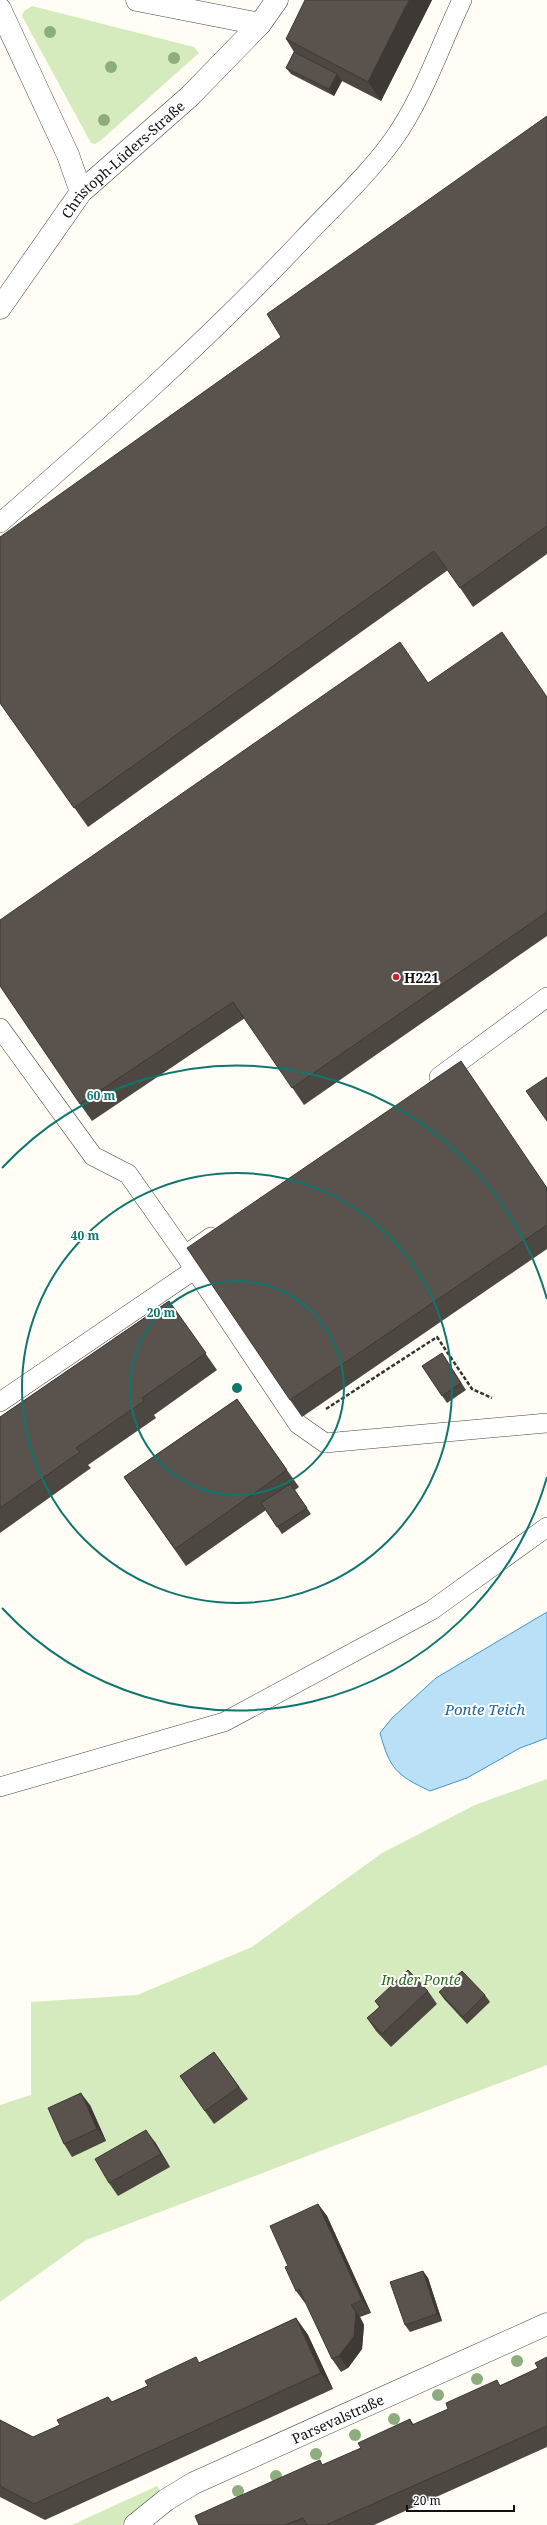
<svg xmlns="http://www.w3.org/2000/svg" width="547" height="2525" font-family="'Noto Serif',serif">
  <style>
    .green { fill: #d5ebbd }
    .water { fill: #b9e0f7; stroke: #3f96cf }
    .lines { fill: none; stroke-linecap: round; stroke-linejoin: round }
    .service-casing { stroke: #444; stroke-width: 20 }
    .minor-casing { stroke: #444; stroke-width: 23 }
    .path { stroke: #333; stroke-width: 2.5; stroke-dasharray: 4 2; stroke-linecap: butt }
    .service { stroke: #fff; stroke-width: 19 }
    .minor { stroke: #fff; stroke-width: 22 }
    .tree { fill: #8dad7f }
    .wall { fill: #4d4742 }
    .shaded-wall { fill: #3f3936 }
    .building { fill: #5a524d; stroke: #3f3936 }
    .ring { fill: none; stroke: #0f766e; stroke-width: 2 }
    .poi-dot { fill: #c4262e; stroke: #fff; stroke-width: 1.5 }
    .labels { text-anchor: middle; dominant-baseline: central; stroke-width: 4; stroke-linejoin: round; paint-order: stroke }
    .street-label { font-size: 14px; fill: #111; stroke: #fff }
    .poi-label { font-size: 14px; font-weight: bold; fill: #111; stroke: #fff; text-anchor: start }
    .park-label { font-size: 14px; font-style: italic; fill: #2f6b1f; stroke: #fff }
    .water-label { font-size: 15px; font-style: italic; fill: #1768a6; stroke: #fff }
    .centre { fill: #0f766e; stroke: #fff; stroke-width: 2 }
    .ring-label { font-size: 12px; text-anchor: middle; font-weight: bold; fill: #0f766e; stroke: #fff; stroke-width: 4; stroke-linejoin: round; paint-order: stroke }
  </style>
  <rect width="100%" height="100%" fill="#fffdf5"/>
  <path class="green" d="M32 6 194 47 199 53 100 141 95 144 91 143 22 16 24 11Z
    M547 1779V2065L86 2240 0 2302V2105L31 2095V2002L137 1995 252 1947 382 1853 475 1805Z
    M157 2486 162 2493 133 2513 122 2525H72Z"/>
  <path class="water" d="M547 1612V1738L520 1748 467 1778 430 1791C396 1775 390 1769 380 1733L392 1718 436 1678Z"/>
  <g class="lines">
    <g class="service-casing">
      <path id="service" d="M0 523C104 432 208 340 303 239 333 207 367 176 393 140 423 98 440 46 462 0
        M0 1028 93 1156 128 1174 185 1255
        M439 1077 547 997
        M211 1237 185 1255 298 1424 325 1443 547 1423
        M0 1402 194 1270
        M0 1787 224 1722 432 1610 547 1527"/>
    </g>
    <g class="minor-casing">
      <g id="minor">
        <path d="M137 0 260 24"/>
        <path d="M0 9 68 155 81 192"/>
        <path id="s1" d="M0 308 81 192 190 96 260 24 277 0"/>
        <path id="s2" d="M135 2525 166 2500 194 2483 547 2324"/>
      </g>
    </g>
    <path class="path" d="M326 1409 437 1337 472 1389 492 1398"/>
    <use href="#service" class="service"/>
    <use href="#minor" class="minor"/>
  </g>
  <g class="tree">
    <circle cx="50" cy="32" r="6"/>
    <circle cx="174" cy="58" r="6"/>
    <circle cx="111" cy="67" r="6"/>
    <circle cx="104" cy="120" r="6"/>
    <circle cx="517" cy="2361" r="6"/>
    <circle cx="477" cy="2379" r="6"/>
    <circle cx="438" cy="2395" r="6"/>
    <circle cx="394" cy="2419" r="6"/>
    <circle cx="355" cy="2435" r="6"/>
    <circle cx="316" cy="2454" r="6"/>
    <circle cx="276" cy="2476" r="6"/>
    <circle cx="238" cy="2491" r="6"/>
  </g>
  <path class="wall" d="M432 0 381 101 342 81 334 96 291 74 286 68 294 52 286 39Z
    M547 116V554L473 607 448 570 88 827 0 703 281 337Z
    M428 683 547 697V936L304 1105 245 1018 92 1121 80 1104Z
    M547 1188V1249L302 1417 290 1400Z
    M169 1301 217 1370 154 1415 156 1418 88 1465 91 1468 0 1533V1417Z
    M442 1353 466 1390 447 1403 422 1366Z
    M237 1399 299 1487 295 1490 311 1514 282 1534 266 1510 186 1566 124 1477Z
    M428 1991 437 2004 391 2047 376 2031 367 2018 379 2007 375 2001Z
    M439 1992 485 1995 490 2002 467 2024 444 1999Z
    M214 2052 248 2099 214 2124 180 2076Z
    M90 2105 106 2141 72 2157 64 2144Z
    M155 2142 170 2167 118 2196 109 2183Z
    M318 2204 327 2216 371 2313 360 2317 364 2325 362 2349 348 2368 341 2372 332 2359 306 2303H305L296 2291 288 2266Z
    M423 2271 428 2278 442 2321 410 2332 405 2325Z
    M296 2318 308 2335 333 2389 45 2520 0 2497V2420L33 2437 200 2362Z
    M547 2357V2447L374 2525H199L323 2465 361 2448 410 2419 414 2425 538 2368Z"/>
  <path class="shaded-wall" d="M409 0H432L381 101 368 82Z
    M337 74 342 81 334 96 329 89Z
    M81 2093 90 2105 106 2141 97 2129Z
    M146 2130 155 2142 170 2167 161 2154Z
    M318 2204 327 2216 371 2313 362 2300Z
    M423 2271 428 2278 442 2321 437 2314Z
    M351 2305 360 2317 364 2325 362 2349 348 2368 339 2356Z
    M296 2318 308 2335 333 2389 321 2373Z"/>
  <path class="building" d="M305 0H409L368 82 286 39Z
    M294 52 337 74 329 89 286 68Z
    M547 116V526L460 588 434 551 74 808 0 703V537L281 337 267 314Z
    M502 632 547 697V912L292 1088 233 1002 80 1104 0 986V920L400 642 428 683Z
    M461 1061 547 1188V1225L290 1400 187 1248Z
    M547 1077V1121L526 1091Z
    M169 1301 206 1353 142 1398 144 1401 76 1448 80 1452 0 1508V1417Z
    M442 1353 461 1383 442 1396 422 1366Z
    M237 1399 287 1470 175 1549 124 1477Z
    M290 1484 307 1508 277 1527 261 1503Z
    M408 1970 428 1991 382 2034 367 2018 380 2007 375 2001Z
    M462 1971 485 1995 463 2017 439 1992Z
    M214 2052 239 2087 205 2111 180 2076Z
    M81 2093 97 2129 64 2144 48 2108Z
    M146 2130 161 2154 109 2183 95 2159Z
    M318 2204 362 2300 351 2305 356 2312 354 2336 339 2356 332 2359 299 2289 296 2291 285 2267 288 2266 270 2226Z
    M423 2271 437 2314 405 2325 390 2282Z
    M296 2318 321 2373 34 2504 0 2486V2420L33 2437 60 2425 57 2420 108 2397 112 2402 148 2386 145 2381 196 2357 199 2363Z
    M547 2357V2426L326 2525H307L303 2518 285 2525H199L195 2516 320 2460 322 2465 361 2448 358 2443 410 2419 412 2425 448 2409 446 2403 497 2380 500 2386 538 2368 535 2363Z"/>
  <g class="ring">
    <circle cx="237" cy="1388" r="107"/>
    <circle cx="237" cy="1388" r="215"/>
    <path d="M547 1477A322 322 0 0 1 2 1608M2 1168A322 322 0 0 1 547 1299"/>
  </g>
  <circle class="poi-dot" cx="396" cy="977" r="4"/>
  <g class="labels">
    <g class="street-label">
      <text stroke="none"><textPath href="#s1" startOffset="194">Christoph-Lüders-Straße</textPath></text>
      <text stroke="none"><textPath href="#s2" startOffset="230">Parsevalstraße</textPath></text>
    </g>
    <g class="poi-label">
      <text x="404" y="977">H221</text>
    </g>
    <g class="park-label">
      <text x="421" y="1979">In der Ponte</text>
    </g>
    <g class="water-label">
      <text x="485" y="1709">Ponte Teich</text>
    </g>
  </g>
  <circle cx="237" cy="1388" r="6" class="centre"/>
  <g class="ring-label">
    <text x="101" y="1100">60 m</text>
    <text x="85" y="1240">40 m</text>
    <text x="161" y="1317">20 m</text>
  </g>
  <path d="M407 2505v6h107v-6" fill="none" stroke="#111111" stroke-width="2"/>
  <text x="413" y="2505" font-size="12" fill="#111111" stroke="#ffffff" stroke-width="3" paint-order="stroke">20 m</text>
</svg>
